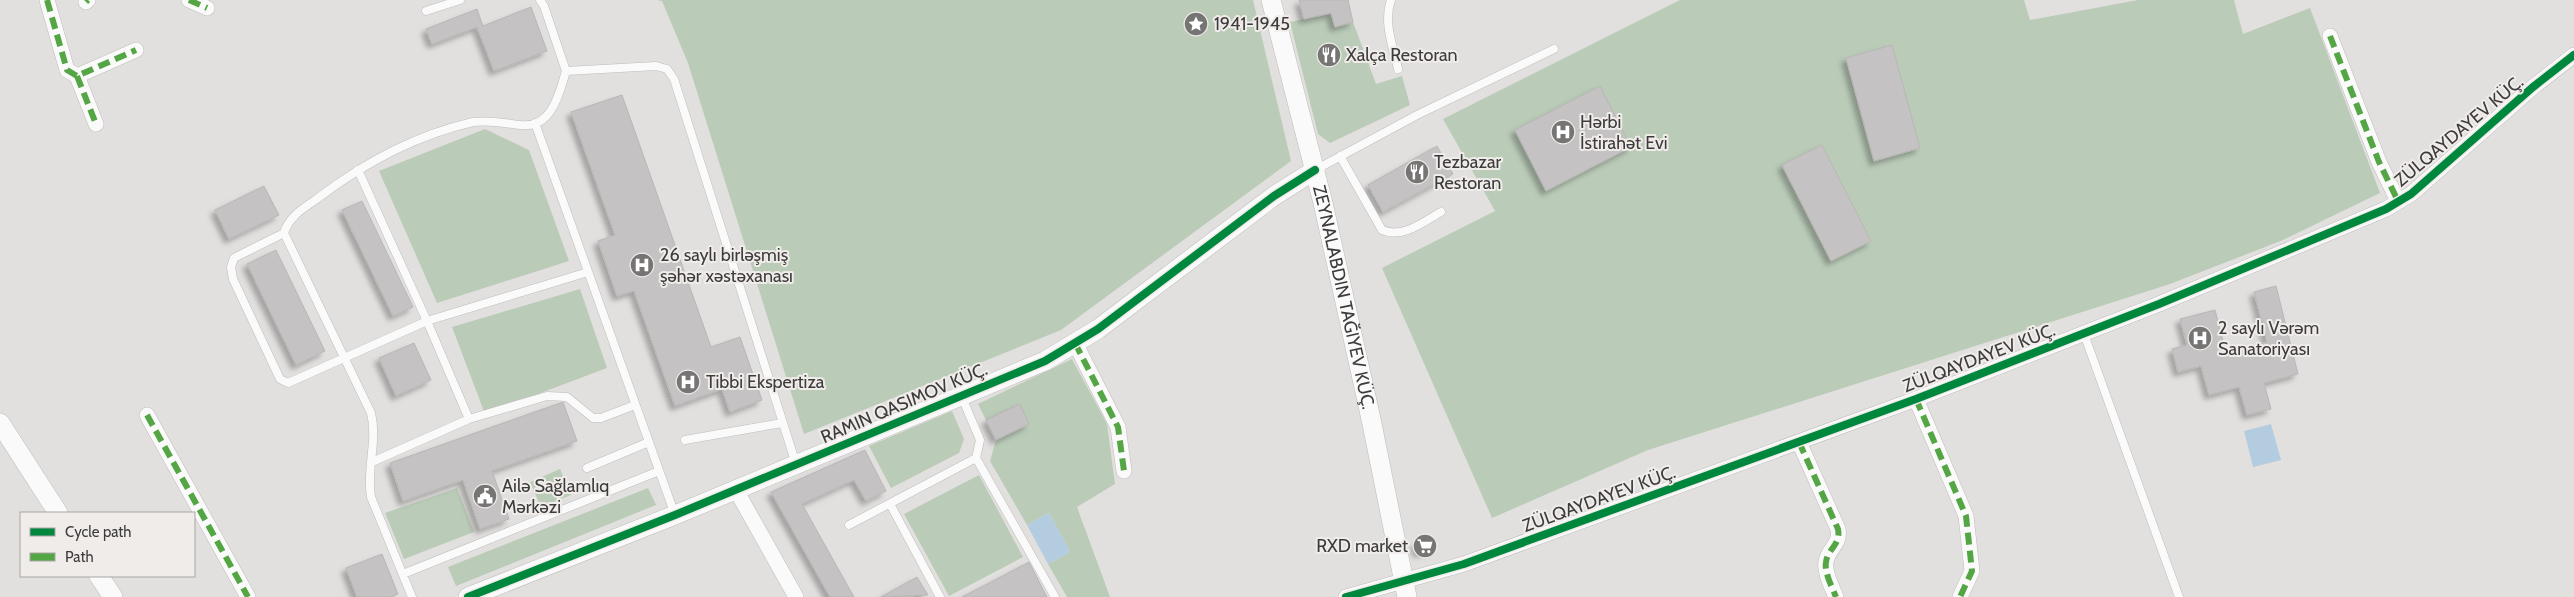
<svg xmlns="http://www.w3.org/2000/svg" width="2574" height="597" font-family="Cabin,sans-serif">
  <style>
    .green { fill: #bacbb8 }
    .water { fill: #b3cce0 }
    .building { fill: #c4c2c2; stroke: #b8b6b6; filter: url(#shadow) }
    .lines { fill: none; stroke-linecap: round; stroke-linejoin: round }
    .service-casing { stroke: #bebdbb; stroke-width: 9 }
    .minor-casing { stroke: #bebdbb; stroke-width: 16 }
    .tertiary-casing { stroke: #bebdbb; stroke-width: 20 }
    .service { stroke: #fbfafa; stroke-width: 8 }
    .minor { stroke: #fbfafa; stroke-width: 15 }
    .tertiary { stroke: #fbfafa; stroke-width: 19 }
    .quiet { stroke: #54a645; stroke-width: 6; stroke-dasharray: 12 6; stroke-linecap: butt }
    .cycleway-casing { stroke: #f0ecea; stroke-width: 11 }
    .cycleway { stroke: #00873e; stroke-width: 8 }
    .labels { text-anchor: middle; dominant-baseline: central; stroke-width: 4; stroke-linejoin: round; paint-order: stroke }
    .poi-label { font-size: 18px; fill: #3d3b3b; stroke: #f0ecea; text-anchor: start }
    .street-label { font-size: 18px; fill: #3d3b3b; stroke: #f0ecea }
  </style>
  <defs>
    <filter id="shadow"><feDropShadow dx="-4.5" dy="4.5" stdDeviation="2.5" flood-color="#0004"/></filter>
  </defs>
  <rect width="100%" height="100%" fill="#e2e0de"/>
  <path class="green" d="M657 0H1253L1291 161 1061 330 804 434 688 63 662 1Z
    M1680 0H2024L2030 20 2138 0H2234L2243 34 2310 8 2380 193 2283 240 2170 284 1648 450 1492 518 1382 268 1495 211 1443 119Z
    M1331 13 1353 22 1376 84 1402 76 1410 105 1330 143 1318 134 1290 22Z
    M485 129 529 150 569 261 437 303 379 171Z
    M580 289 607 368 485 414 452 327Z
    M1072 359 1107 424 1115 484 1077 507 1110 597H1067L1048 564 1070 552 1049 513 1027 525 990 461 996 440 978 404Z
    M952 411 964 439 959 453 891 488 869 446Z
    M560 469 571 495 541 507 530 482Z
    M979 475 1023 557 949 596 904 514Z
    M457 488 474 532 404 559 385 513Z
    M648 488 656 505 456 586 448 567Z"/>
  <path class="water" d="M2271 424 2281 460 2253 467 2244 431Z
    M1049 513 1070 552 1048 564 1027 525Z"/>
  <path class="building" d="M1299 0H1348L1353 22 1335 27 1331 13 1304 19Z
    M531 7 547 51 494 71 477 27 432 44 426 29 477 9 483 26Z
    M1892 45 1920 148 1874 161 1846 58Z
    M1600 86 1631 147 1546 191 1515 130Z
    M622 95 711 347 740 337 762 400 730 412 722 389 675 406 634 291 617 296 598 241 615 235 571 112Z
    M1822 145 1871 241 1831 261 1782 165Z
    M1437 146 1453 174 1383 212 1368 185Z
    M264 186 279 215 229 239 215 210Z
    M362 201 413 307 393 316 342 210Z
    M276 250 325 351 296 365 247 264Z
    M2276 286 2298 374 2264 383 2271 409 2247 415 2239 387 2209 395 2201 366 2178 372 2172 349 2187 345 2180 319 2215 310 2226 353 2267 342 2254 292Z
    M414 343 431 380 396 396 379 358Z
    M563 402 577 441 492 471 509 519 480 529 463 480 403 501 390 463Z
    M1020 404 1029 424 996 440 986 420Z
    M865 450 886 491 866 501 854 480 802 504 854 597H830L771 492Z
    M1434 538 1436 548 1418 553 1415 543Z
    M382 554 398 594 391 597H357L346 568Z
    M1029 562 1047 597H962L993 581Z
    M917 577 928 595 881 597Z"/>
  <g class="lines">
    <g class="service-casing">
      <path id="service" d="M540 0 544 6 566 71
        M1391 0C1383 22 1393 47 1398 69
        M426 11 460 0
        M535 123 675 515
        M1340 156 1382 230C1403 239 1423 222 1441 212
        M358 170 427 321 469 419
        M1315 170 1417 115 1554 49
        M284 233 234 258 231 267 233 279 280 379 288 383 427 321 588 272
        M2084 334 2179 597
        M685 440 782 423
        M976 458 1055 597
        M372 462 469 419 547 396 567 397 593 418H601L635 405
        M587 468 649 442
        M890 504 940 597
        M849 525 976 458 980 440 961 395
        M403 574 659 471
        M412 597 371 497C366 469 378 441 371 413L284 233C289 216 304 208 318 198 364 163 416 135 473 122 489 120 504 123 520 125 552 129 559 94 566 71L656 66 667 69 674 79 796 464"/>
    </g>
    <g class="minor-casing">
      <path id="minor" d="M47 0 67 70 77 76 136 50
        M189 0 207 8
        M86 2 88 0
        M2330 36 2379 162 2398 201
        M77 76 96 124
        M1075 343 1118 427 1124 471
        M1916 399 1966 516 1972 571 1960 597
        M147 415 248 597
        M1799 442 1838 529C1841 545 1828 548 1826 562 1824 572 1832 587 1836 597
        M736 490 796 597
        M1346 597 1464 564 1916 399 2159 304 2386 209 2411 194 2533 87 2574 55"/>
    </g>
    <g class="tertiary-casing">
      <g id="tertiary">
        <path id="s1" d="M1271 0 1323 203 1371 419 1407 597"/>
        <path d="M0 423 58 513"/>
        <path d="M99 576 113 597"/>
        <path d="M468 597 675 515 1045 361 1098 329 1274 196 1315 170"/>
      </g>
    </g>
    <use href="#service" class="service"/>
    <use href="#minor" class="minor"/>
    <use href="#tertiary" class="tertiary"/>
    <path class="quiet" d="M47 0 67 70 77 76 136 50
      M189 0 207 8
      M86 2 88 0
      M2330 36 2379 162 2398 201
      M77 76 96 124
      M1075 343 1118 427 1124 471
      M1916 399 1966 516 1972 571 1960 597
      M147 415 248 597
      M1799 442 1838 529C1841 545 1828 548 1826 562 1824 572 1832 587 1836 597"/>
    <g class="cycleway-casing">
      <path id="cycleway" d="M468 597 675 515 1045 361 1098 329 1274 196 1315 170
        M1346 597 1464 564 1916 399 2159 304 2386 209 2411 194 2533 87 2574 55"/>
    </g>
    <use href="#cycleway" class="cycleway"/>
  </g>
  <defs>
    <g id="sight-disc" transform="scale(1.25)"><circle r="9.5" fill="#777574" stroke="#f0ecea"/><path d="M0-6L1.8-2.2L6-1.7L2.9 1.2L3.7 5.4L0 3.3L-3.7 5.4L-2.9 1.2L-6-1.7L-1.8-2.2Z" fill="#fff"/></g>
    <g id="restaurant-disc" transform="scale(1.25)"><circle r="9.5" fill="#777574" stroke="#f0ecea"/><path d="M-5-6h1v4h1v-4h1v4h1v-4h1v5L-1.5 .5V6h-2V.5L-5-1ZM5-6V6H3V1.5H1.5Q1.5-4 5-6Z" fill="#fff"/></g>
    <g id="hospital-disc" transform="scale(1.25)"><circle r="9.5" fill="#777574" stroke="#f0ecea"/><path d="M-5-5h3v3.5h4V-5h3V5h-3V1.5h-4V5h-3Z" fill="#fff"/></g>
    <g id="civic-disc" transform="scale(1.25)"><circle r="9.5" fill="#777574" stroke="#f0ecea"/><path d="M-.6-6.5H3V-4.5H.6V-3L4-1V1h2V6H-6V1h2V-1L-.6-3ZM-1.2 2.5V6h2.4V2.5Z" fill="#fff"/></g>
    <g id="supermarket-disc" transform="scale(1.25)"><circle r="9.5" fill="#777574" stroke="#f0ecea"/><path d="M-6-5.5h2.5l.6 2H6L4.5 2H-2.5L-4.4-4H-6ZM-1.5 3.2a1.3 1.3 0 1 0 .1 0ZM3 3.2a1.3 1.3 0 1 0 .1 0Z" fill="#fff"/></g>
  </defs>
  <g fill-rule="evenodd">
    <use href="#sight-disc" x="1196" y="24"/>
    <use href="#restaurant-disc" x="1329" y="55"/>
    <use href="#hospital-disc" x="1563" y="132"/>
    <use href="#restaurant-disc" x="1417" y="172"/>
    <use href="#hospital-disc" x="642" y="265"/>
    <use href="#hospital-disc" x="2200" y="338"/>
    <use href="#hospital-disc" x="688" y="382"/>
    <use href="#civic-disc" x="485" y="496"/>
    <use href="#supermarket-disc" x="1425" y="546"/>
  </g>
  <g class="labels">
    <g class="poi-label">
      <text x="1214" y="24">1941-1945</text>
      <text x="1346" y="55">Xalça Restoran</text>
      <text x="1580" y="122">Hərbi<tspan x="1580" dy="21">İstirahət Evi</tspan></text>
      <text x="1434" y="162">Tezbazar<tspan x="1434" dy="21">Restoran</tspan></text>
      <text x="660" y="255">26 saylı birləşmiş<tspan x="660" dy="21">şəhər xəstəxanası</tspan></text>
      <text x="2218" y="328">2 saylı Vərəm<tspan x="2218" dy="21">Sanatoriyası</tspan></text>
      <text x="706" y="382">Tibbi Ekspertiza</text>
      <text x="502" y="486">Ailə Sağlamlıq<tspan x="502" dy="21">Mərkəzi</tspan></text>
      <text x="1408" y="546" text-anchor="end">RXD market</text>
    </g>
    <g class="street-label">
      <text transform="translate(2459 131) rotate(-40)">ZÜLQAYDAYEV KÜÇ.</text>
      <text stroke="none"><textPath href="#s1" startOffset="306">ZEYNALABDIN TAĞIYEV KÜÇ.</textPath></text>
      <text transform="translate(1979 358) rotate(-21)">ZÜLQAYDAYEV KÜÇ.</text>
      <text transform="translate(904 403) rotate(-23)">RAMIN QASIMOV KÜÇ.</text>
      <text transform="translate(1599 499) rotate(-20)">ZÜLQAYDAYEV KÜÇ.</text>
    </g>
  </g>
  <rect x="20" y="512" width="175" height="65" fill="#f0ecea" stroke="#a8a5a4"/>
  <rect x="30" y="528" width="25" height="8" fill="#00873e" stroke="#a8a5a4"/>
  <text x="65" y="537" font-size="15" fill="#3d3b3b">Cycle path</text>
  <rect x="30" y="553" width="25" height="8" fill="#54a645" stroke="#a8a5a4"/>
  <text x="65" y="562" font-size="15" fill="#3d3b3b">Path</text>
</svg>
